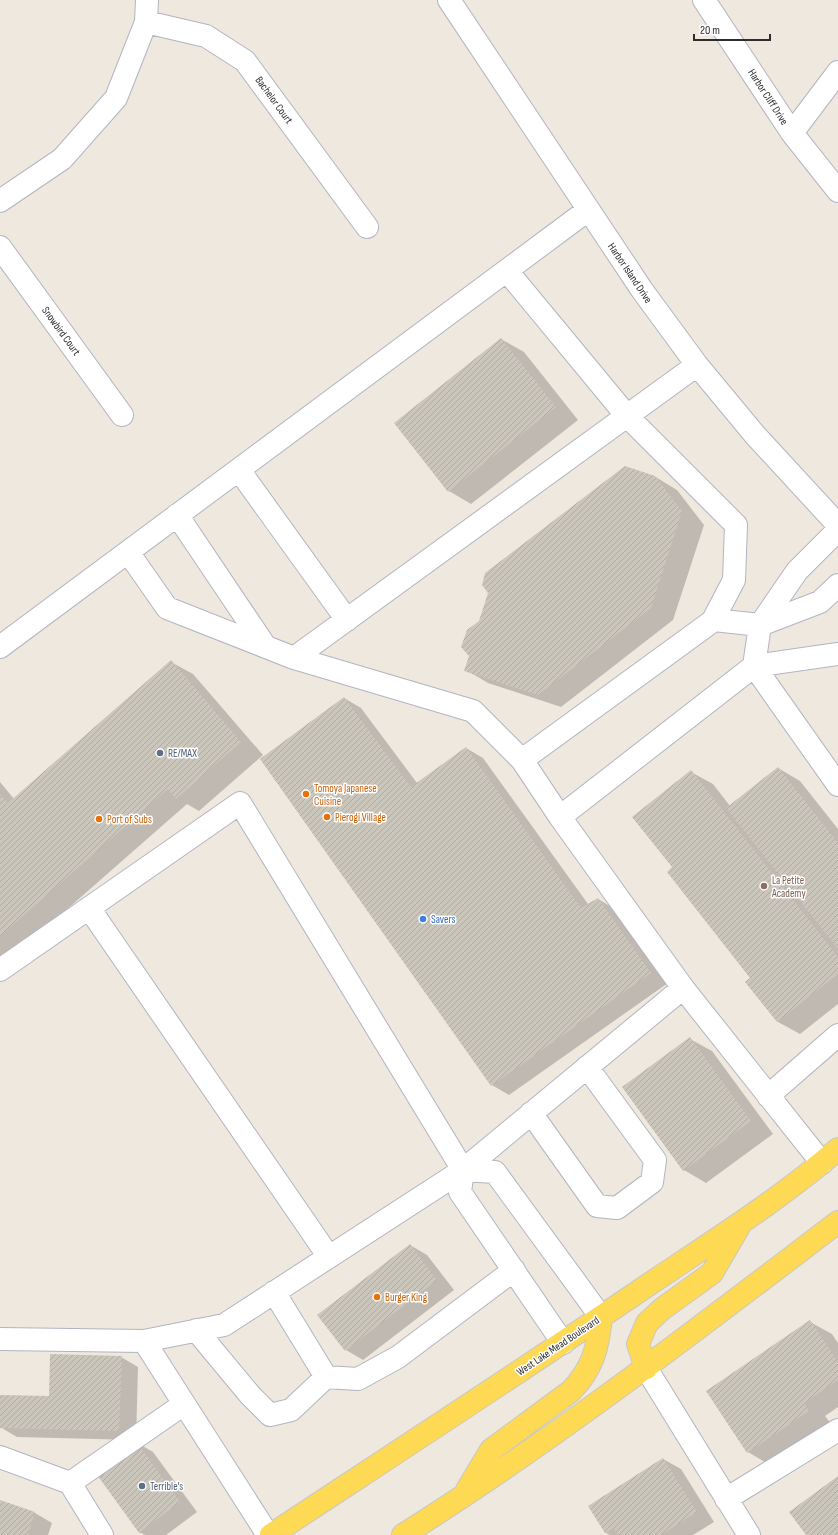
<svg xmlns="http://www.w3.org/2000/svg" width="838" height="1535" font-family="'Sofia Sans Condensed',sans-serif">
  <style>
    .shadow { fill: #0003 }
    .building { fill: url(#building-hatch) }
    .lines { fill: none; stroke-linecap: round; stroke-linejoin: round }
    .minor-casing { stroke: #b2b4c1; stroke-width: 24 }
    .major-casing { stroke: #c8c8c8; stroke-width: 24 }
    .minor { stroke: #fff; stroke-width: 22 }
    .major { stroke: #feda54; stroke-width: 22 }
    .service-dot { fill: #5c6f8a; stroke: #fff; stroke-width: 1.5 }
    .food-dot { fill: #e8710a; stroke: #fff; stroke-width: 1.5 }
    .education-dot { fill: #8d6e63; stroke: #fff; stroke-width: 1.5 }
    .shop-dot { fill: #3f7fe0; stroke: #fff; stroke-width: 1.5 }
    .labels { text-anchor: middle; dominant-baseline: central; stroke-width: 3; stroke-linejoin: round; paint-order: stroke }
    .street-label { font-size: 11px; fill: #2d2d2d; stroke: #fff }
    .service-label { font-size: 11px; fill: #4e5e75; stroke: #fff; text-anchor: start }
    .food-label { font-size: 11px; fill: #c56008; stroke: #fff; text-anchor: start }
    .education-label { font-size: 11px; fill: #785e54; stroke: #fff; text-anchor: start }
    .shop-label { font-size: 11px; fill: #366cbe; stroke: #fff; text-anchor: start }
  </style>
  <defs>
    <pattern id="building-hatch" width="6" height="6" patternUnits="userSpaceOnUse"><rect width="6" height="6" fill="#cbc6bc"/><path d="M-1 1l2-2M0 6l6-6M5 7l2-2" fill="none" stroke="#afaaa2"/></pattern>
  </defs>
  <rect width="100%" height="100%" fill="#efe8de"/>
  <path class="shadow" d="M501 339 524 352 578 420 471 504 449 491Z
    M654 476 677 490 704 525 673 620 561 707 488 683 466 670 489 593Z
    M171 662 193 674 263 755 199 811 187 804 0 968V782L14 799Z
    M344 698 361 708 417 783 466 748 483 758 588 904 598 899 615 909 668 983 509 1095 492 1085Z
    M778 768 800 781 838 829V1004L800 1034 778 1022 746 982 752 978 674 867 691 772 713 784 730 806Z
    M690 1039 712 1051 773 1134 706 1183 684 1170Z
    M410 1245 427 1255 454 1290 363 1360 346 1350Z
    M810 1322 832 1334 838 1343V1407L825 1416 831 1424 770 1465 748 1452 707 1391Z
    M121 1357 138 1367 136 1440 17 1437 0 1427V1417L50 1397Z
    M136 1442 153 1452 197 1512 166 1535H145L139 1532Z
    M663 1459 681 1469 714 1522 693 1535H610L606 1533 589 1507Z
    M0 1501 35 1513 52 1523 48 1535H0Z"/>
  <path class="building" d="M501 338 556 407 448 492 394 423Z
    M625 466 655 476 682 511 651 608 538 695 464 671 469 656 461 647 467 630 479 621 488 593 482 585 485 573Z
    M171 660 241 742 176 799 168 789 0 936V794L8 803Z
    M344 697 411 787 466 747 581 908 598 898 651 973 491 1086 260 759Z
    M778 767 838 843V949L726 808Z
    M691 770 838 957V974L777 1022 745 982 750 978 667 872 672 867 632 817Z
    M690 1037 751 1121 683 1171 622 1087Z
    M410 1244 437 1280 345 1351 317 1315Z
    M810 1320 838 1362V1380L804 1403 809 1411 747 1453 706 1391Z
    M50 1354 122 1356 119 1431 0 1428V1395L49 1396Z
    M136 1441 180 1502 139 1533 95 1472Z
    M663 1458 697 1512 661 1535H618L613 1528 605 1533 588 1506Z
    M838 1476V1535H806L789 1512Z
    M0 1500 35 1512 28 1535H0Z"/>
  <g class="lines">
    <g class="minor-casing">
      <path id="minor" d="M449 0 642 290 697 365 755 435 838 525
        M704 0 792 133 838 191
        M146 22 206 36 245 61 367 227
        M792 133 838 72
        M0 201 62 159 116 98 146 22 147 0
        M0 247 122 415
        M507 271 627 416 736 525 734 580 712 622
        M697 365 294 658 473 711 522 760 714 620 760 625 820 602 838 585
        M239 470 347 620
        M177 515 265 646
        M128 552 167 608 294 658
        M0 647 588 210
        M838 654 754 666 838 785
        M522 760 560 817
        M89 908 329 1257
        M0 970 240 803 463 1170 460 1192 563 1343
        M683 988 560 817 754 666 760 625 797 571 838 530
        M768 1096 838 1035
        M531 1113 597 1206 617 1208 652 1182 655 1160 587 1067
        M463 1170 495 1172 601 1317
        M274 1292 326 1377
        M196 1330 250 1395 270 1415 291 1410 326 1377 358 1379 398 1357 514 1270
        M0 1339 144 1341 268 1535
        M144 1341 224 1325 463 1170 683 988 822 1163
        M646 1368 749 1535
        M0 1457 70 1483
        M726 1499 838 1430
        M102 1535 70 1483 184 1404"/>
    </g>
    <g class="major-casing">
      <path id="major" d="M646 1368 638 1344 647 1323 662 1309 712 1273 740 1225
        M467 1490 491 1450 571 1391C593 1368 598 1348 601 1317
        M271 1535C397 1452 523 1370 648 1285 712 1242 779 1200 838 1149
        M403 1535C554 1440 696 1330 838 1222"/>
    </g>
    <use href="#minor" class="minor"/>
    <use href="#major" class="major"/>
  </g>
  <g class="service-dot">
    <circle cx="160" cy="753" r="4"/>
    <circle cx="142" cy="1486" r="4"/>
  </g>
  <g class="food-dot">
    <circle cx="306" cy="794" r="4"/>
    <circle cx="327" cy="817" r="4"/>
    <circle cx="99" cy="819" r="4"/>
    <circle cx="377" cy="1297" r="4"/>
  </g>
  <circle class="education-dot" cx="764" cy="886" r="4"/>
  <circle class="shop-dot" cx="423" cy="919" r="4"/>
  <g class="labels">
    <g class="street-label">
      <text transform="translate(768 97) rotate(57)">Harbor Cliff Drive</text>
      <text transform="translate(274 100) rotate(54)">Bachelor Court</text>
      <text transform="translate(630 273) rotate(56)">Harbor Island Drive</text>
      <text transform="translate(61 331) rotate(54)">Snowbird Court</text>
      <text transform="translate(558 1346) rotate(-34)">West Lake Mead Boulevard</text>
    </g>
    <g class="service-label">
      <text x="168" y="753">RE/MAX</text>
      <text x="150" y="1486">Terrible's</text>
    </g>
    <g class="food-label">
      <text x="314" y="788">Tomoya Japanese<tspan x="314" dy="13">Cuisine</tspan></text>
      <text x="335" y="817">Pierogi Village</text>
      <text x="107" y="819">Port of Subs</text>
      <text x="385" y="1297">Burger King</text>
    </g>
    <g class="education-label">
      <text x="772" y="880">La Petite<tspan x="772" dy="13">Academy</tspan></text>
    </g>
    <g class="shop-label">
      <text x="431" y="919">Savers</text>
    </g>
  </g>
  <path d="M694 34v6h76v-6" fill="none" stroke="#2d2d2d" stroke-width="2"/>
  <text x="700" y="34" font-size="12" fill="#2d2d2d" stroke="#ffffff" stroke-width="3" paint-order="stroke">20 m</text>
</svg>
